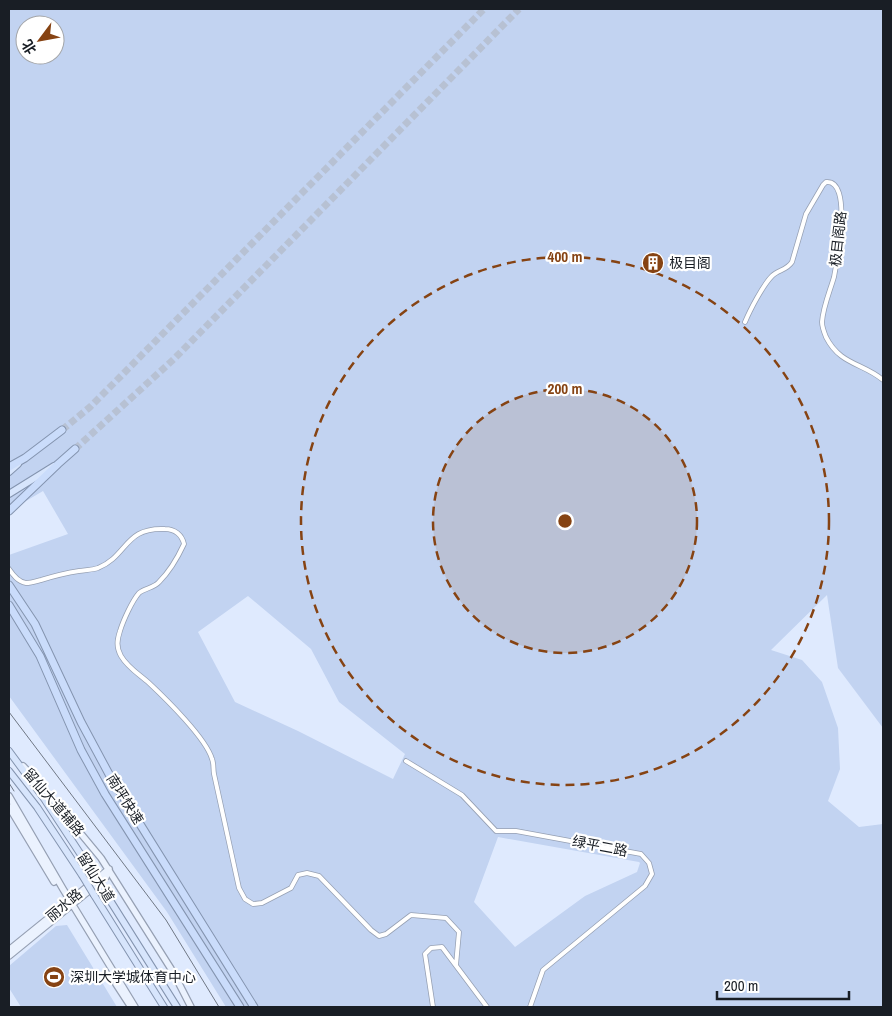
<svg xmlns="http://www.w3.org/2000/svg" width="892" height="1016" font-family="'Archivo Narrow','Noto Sans SC',sans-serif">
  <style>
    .green { fill: #c2d3f1; fill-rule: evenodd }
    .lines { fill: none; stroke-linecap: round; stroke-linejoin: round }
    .trunk-tunnel { stroke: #b7c1d3; stroke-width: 7; stroke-dasharray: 7 3.5; stroke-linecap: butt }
    .minor-casing { stroke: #96a0b3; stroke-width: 5.5 }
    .secondary-casing { stroke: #96a0b3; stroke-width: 8 }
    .primary-casing { stroke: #8494af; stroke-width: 8 }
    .trunk-casing { stroke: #8494af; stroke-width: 9 }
    .minor { stroke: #fff; stroke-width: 4 }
    .secondary { stroke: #ebf2fe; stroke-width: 5.5 }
    .primary { stroke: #d7e5fc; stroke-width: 6 }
    .trunk { stroke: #cadcfb; stroke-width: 7 }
    .rail { stroke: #707885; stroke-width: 1 }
    .primary-bridge-casing { stroke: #8494af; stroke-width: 8; stroke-linecap: butt }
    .primary-bridge { stroke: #d7e5fc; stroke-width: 6 }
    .ring { fill: none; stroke: #864313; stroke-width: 2.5; stroke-dasharray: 9 6 }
    .labels { text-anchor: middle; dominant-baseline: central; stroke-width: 4.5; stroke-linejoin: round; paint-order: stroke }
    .street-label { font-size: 14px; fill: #191e25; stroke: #fff }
    .poi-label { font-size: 14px; fill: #191e25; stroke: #fff; text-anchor: start }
    .centre { fill: #864313; stroke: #fff; stroke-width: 2.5 }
    .ring-label { font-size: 15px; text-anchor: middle; font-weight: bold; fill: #864313; stroke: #fff; stroke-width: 4.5; stroke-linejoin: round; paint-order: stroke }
  </style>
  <rect width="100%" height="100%" fill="#dfeafe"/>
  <path class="green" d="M9 9H883V728L838 668 827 595 771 650 802 660 822 682 838 728 840 769 828 801 859 827 883 824V1007H226L167 912 9 696V555L68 534 43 491 9 511ZM25 25H55V55H25ZM248 596 311 649 339 702 405 754 393 779 298 731 235 702 198 632ZM498 837 639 862 640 863 637 872 585 896 515 947 474 902Z
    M67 925 117 1007H21L9 988V966L56 926Z"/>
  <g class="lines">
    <path class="trunk-tunnel" d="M62 430 90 407 120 377 484 9
      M75 449 174 359 519 9"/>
    <g class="minor-casing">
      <path id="minor" d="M745 322C750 310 763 285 772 276 778 270 787 270 792 262L806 214 823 185 826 182C853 179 837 261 834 277 830 291 823 307 822 322 822 327 824 332 826 337 840 365 863 363 883 380
        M9 569C13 575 18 582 26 583 31 583 37 581 41 580 54 576 66 573 79 571 85 570 92 570 98 568 128 556 124 527 165 529 175 529 182 535 184 544 178 557 169 572 159 582 154 588 145 588 139 593 132 601 123 621 120 631 117 640 116 647 121 656 128 668 139 674 149 683 165 698 206 738 212 759 214 763 213 769 214 774L239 888 245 899 253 904 262 903 291 888 298 875 307 873 319 876 371 930 379 936 386 934 411 915 446 918 459 932 456 965
        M406 761 462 795 496 831H516L641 854 649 863 652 874 645 886 543 970 530 1007
        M433 1007 425 954 431 948 442 947 487 1007"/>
    </g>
    <g class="secondary-casing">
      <path id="secondary" d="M23 766 39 783 101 858 173 972 191 1007
        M9 796 63 889 135 1007
        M9 807 54 882
        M9 950 109 869
        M9 956 106 877 109 869
        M116 984 131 1007"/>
    </g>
    <g class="primary-casing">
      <path id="primary" d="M9 472 18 464
        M9 494 54 466
        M9 751 45 800 87 864
        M9 771 37 807 82 875
        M106 894 177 1007
        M94 895 164 1007"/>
    </g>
    <g class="trunk-casing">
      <path id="trunk" d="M9 467 25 458 62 430
        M9 511 58 464 75 449
        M9 585 35 624 81 722 110 776 254 1007
        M9 605 40 656 81 750 105 794 240 1007"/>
    </g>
    <use href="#minor" class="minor"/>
    <use href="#secondary" class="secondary"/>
    <use href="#primary" class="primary"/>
    <use href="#trunk" class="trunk"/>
    <path class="rail" d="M9 712 166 920 219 1007
      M9 783 14 791"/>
    <g class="primary-bridge-casing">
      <path id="primary-bridge" d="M87 864 106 894
        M82 875 94 895"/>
    </g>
    <use href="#primary-bridge" class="primary-bridge"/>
  </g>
  <circle cx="565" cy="521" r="132" fill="#864313" fill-opacity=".12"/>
  <g class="ring">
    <circle cx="565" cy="521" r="132"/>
    <circle cx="565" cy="521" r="264"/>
  </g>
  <defs>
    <g id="building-disc" transform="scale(1.125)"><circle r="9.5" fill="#864313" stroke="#fff"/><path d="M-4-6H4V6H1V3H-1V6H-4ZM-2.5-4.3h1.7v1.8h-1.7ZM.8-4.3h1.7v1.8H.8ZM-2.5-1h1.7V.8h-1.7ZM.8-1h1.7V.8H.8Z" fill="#fff"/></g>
    <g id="stadium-disc" transform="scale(1.125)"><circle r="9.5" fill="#864313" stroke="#fff"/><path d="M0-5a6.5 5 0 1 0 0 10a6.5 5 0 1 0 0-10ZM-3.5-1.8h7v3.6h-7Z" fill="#fff"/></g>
  </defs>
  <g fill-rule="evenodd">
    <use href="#building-disc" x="653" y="263"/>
    <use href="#stadium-disc" x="54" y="977"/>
  </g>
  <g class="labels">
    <g class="street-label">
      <text transform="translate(838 239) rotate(-84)">极目阁路</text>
      <text transform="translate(125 799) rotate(58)">南坪快速</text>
      <text transform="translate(54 802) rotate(49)">留仙大道辅路</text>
      <text transform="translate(600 846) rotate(11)">绿平二路</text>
      <text transform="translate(96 877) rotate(58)">留仙大道</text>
      <text transform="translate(64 905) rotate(-40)">丽水路</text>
    </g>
    <g class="poi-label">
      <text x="669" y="263">极目阁</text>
      <text x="70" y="977">深圳大学城体育中心</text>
    </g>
  </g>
  <circle cx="565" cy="521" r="8" class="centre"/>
  <g class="ring-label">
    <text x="565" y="262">400 m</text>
    <text x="565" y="394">200 m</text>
  </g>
  <rect width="892" height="1016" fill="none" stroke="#191e25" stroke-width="20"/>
  <g transform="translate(40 40) rotate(238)"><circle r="24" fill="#ffffff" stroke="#a3a5a8"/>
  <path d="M0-4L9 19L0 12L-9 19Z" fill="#864313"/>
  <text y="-8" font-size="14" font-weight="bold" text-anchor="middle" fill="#191e25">北</text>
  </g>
  <path d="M717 991v8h132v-8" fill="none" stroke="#191e25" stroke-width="2.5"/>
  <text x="724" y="991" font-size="15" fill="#191e25" stroke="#ffffff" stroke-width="4" paint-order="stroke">200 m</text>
</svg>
